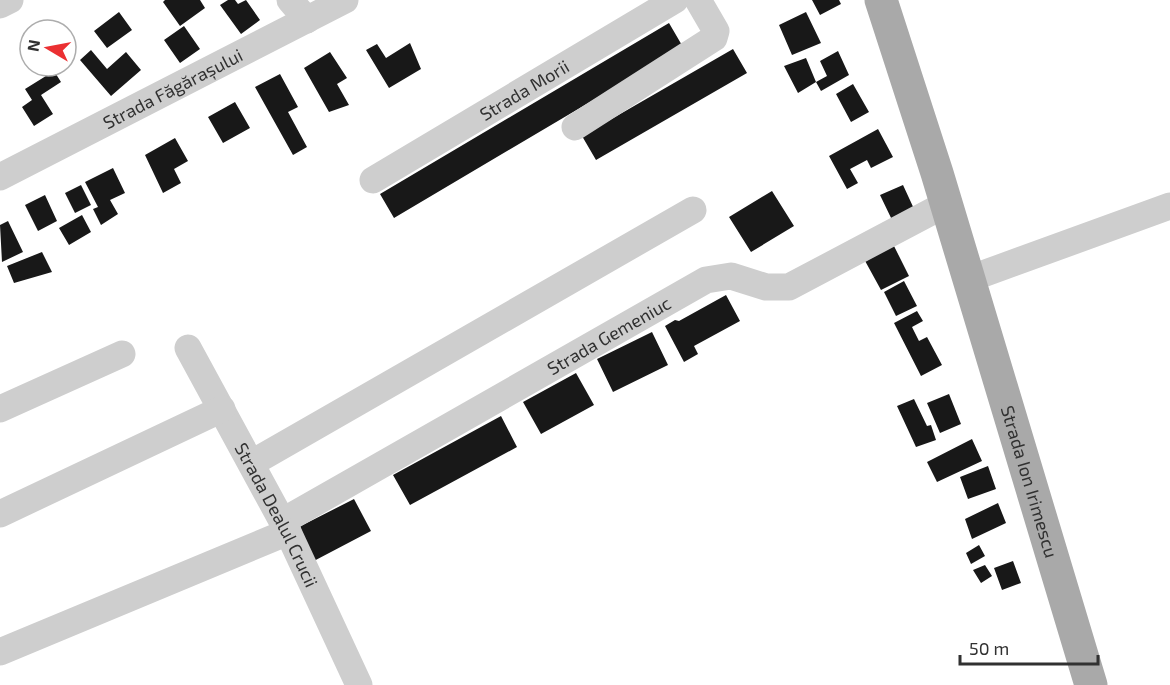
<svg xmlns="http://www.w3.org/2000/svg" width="1170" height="685" font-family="'Exo 2',sans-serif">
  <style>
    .building { fill: #181818 }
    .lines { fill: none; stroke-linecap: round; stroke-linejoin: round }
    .minor { stroke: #cecece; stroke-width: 27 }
    .major { stroke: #a9a9a9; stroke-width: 33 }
    .labels { text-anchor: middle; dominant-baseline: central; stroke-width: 6; stroke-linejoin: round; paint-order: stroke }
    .street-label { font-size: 18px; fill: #313131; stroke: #fff }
  </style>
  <rect width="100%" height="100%" fill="#fff"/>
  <path class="building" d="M165 0H200L205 8 180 26 163 2Z
    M228 0H235L238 4 246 0 260 20 241 34 220 5Z
    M812 0H839L841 4 820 15Z
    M119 12 132 30 107 48 94 31Z
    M806 12 821 43 792 55 779 25Z
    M669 23 683 47 394 218 380 194Z
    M184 26 200 49 180 63 164 40Z
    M410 43 421 69 389 88 366 50 377 44 386 58Z
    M733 49 747 73 596 160 582 136Z
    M91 50 107 69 126 52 141 70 111 96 80 60Z
    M838 51 849 75 821 91 816 82 798 93 784 66 806 58 816 82 827 76 820 61Z
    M330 52 347 78 337 84 349 105 329 112 304 68Z
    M54 71 61 82 41 95 53 114 34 126 22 107 32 100 25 89Z
    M280 74 298 107 288 112 307 147 293 155 255 87Z
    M853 84 869 112 851 122 836 94Z
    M235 102 250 128 223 143 208 117Z
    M878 129 893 157 871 168 867 160 850 169 858 183 847 189 829 156Z
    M175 138 188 161 174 169 181 183 163 193 145 155Z
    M113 168 125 193 110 200 118 214 101 225 93 209 98 207 85 182Z
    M81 185 91 205 75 213 65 193Z
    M903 185 915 211 893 222 880 195Z
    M772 191 794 226 751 252 729 217Z
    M45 195 57 221 38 231 25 205Z
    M82 215 91 232 69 245 59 228Z
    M8 221 23 252 2 262 0 225Z
    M893 244 909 276 881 290 864 259Z
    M42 252 52 272 14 283 7 266Z
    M904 281 917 306 896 316 884 292Z
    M726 295 740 321 694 346 698 354 684 362 665 326 675 320 679 321Z
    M917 311 923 321 912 327 919 341 927 337 942 365 921 376 894 323Z
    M652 332 668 365 613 392 597 359Z
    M576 373 594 405 541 434 523 402Z
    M949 394 961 424 940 433 927 403Z
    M914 399 927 426 931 425 936 440 916 447 897 406Z
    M501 416 517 447 410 505 393 475Z
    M972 439 982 461 937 482 927 462Z
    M988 466 996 489 968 499 960 477Z
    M354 499 371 531 310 563 293 530Z
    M998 503 1006 523 972 539 965 519Z
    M979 545 985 556 971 564 966 553Z
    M1013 561 1021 583 1002 590 994 568Z
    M985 565 992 576 981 583 973 570Z"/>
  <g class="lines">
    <g class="minor">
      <path d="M290 0 307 20"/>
      <path d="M0 5 10 0"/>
      <path d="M575 127 714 38 716 31 698 0"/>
      <path id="s1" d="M0 177 345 0"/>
      <path id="s2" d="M373 180 675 0"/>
      <path d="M969 279 1170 206"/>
      <path id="s3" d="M188 348 288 532 359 685"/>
      <path d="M0 409 122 354"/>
      <path d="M252 463 693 210"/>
      <path d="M0 514 222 409"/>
      <path id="s4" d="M283 521 706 280 731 276 766 287H789L946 204"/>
      <path d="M0 652 288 532"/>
    </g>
    <path class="major" id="s5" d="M881 0 937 173 1091 685"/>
  </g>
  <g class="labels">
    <g class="street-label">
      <text stroke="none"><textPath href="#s1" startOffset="194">Strada Făgărașului</textPath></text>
      <text stroke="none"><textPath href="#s2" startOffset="176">Strada Morii</textPath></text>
      <text stroke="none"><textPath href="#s4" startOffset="375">Strada Gemeniuc</textPath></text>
      <text stroke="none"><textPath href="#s5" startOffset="504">Strada Ion Irimescu</textPath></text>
      <text stroke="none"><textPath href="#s3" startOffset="189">Strada Dealul Crucii</textPath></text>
    </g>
  </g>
  <g transform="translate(48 48) rotate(280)"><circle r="28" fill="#ffffff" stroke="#adadad" stroke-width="1.5"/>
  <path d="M0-4.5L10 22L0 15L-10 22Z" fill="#eb3032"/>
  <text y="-9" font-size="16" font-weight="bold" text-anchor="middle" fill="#313131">N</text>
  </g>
  <path d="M960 655v9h138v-9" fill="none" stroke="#313131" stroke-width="3"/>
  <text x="969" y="655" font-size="18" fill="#313131" stroke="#ffffff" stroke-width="4.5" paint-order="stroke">50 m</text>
</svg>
